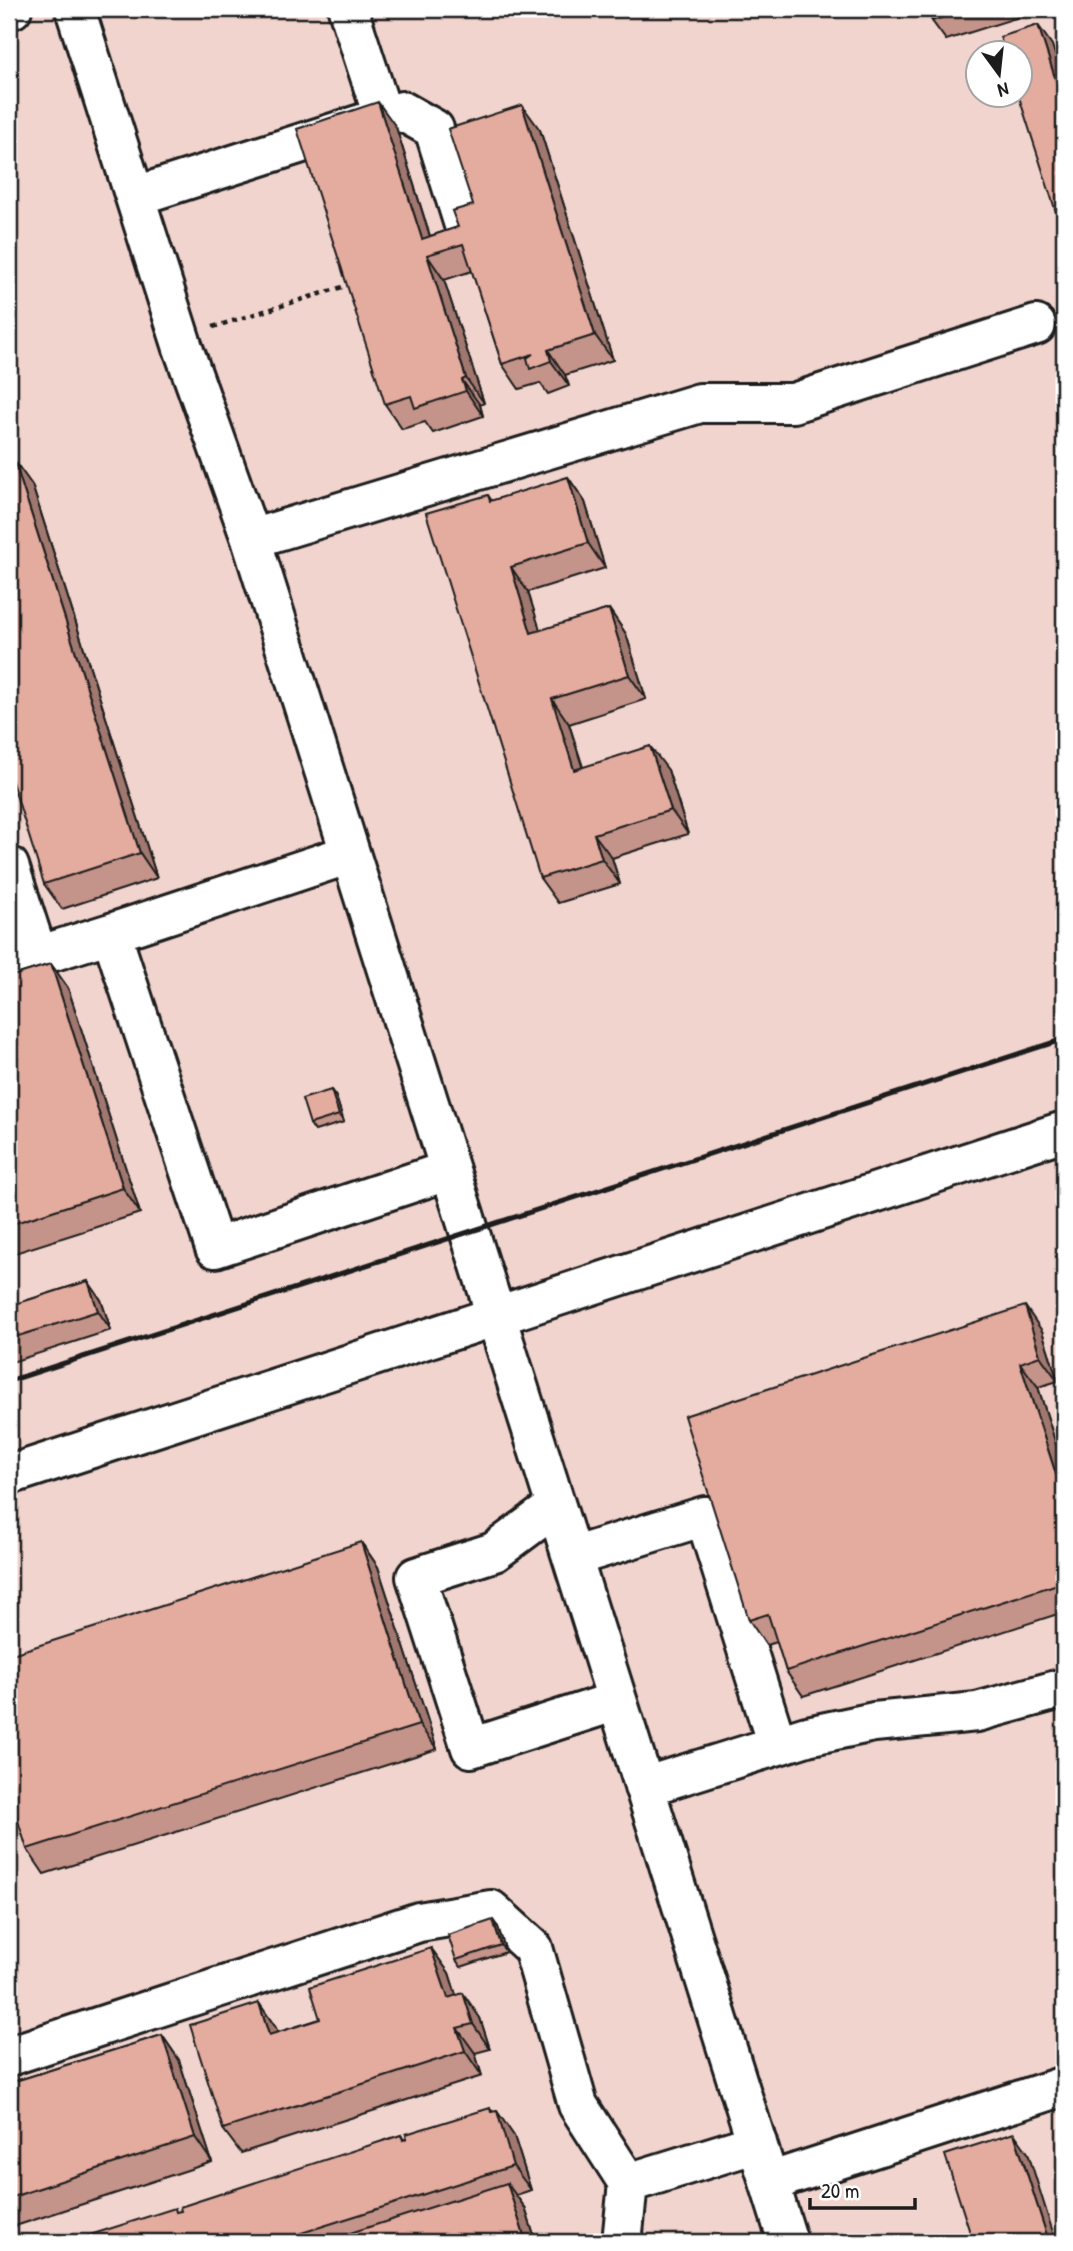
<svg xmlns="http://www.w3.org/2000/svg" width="1073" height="2251" font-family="'Patrick Hand',sans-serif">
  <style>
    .built { fill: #f1d4ce; fill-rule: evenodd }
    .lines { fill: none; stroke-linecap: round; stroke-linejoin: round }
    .minor-casing { stroke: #1c1c1c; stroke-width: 44 }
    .path { stroke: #1c1c1c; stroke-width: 4.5; stroke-dasharray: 5 5; stroke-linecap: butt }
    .minor { stroke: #fff; stroke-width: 38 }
    .rail { stroke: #1c1c1c; stroke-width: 5 }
    .wall { fill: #c49389; stroke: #1c1c1c; stroke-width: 2 }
    .shaded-wall { fill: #a0786f; stroke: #1c1c1c; stroke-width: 2 }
    .building { fill: #e4ab9f; stroke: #1c1c1c; stroke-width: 2 }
  </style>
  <rect width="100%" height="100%" fill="#f7e6e2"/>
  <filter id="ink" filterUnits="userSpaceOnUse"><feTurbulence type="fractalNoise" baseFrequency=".0143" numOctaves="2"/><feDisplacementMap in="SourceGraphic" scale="14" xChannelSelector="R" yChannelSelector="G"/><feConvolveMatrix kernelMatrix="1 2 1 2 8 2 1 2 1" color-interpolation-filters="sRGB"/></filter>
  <g filter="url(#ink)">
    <path class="built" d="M9 9H1064V2242H9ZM978 52H1020V94H978Z"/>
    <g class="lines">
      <g class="minor-casing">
        <path id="minor" d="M75 9 183 348 251 539 788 2242
          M348 9 383 116
          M9 10 12 9
          M136 196 402 111 434 129 464 225
          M251 539 700 403H793L1036 325
          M350 854 111 933 215 1248 450 1170
          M9 866 38 956
          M9 965 111 933
          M9 1475 1064 1131
          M556 1506 494 1552 416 1577 471 1748 617 1701
          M572 1557 705 1516 777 1745
          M644 1787 807 1736 874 1722 977 1712 1064 1688
          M9 2056 419 1922 491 1910 533 1948 578 2105 628 2183 622 2242
          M769 2182 1064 2086
          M628 2183 757 2143"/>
      </g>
      <path class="path" d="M213 327 349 285"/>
      <use href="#minor" class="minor"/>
      <path class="rail" d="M9 1381 1064 1039"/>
    </g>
    <path class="wall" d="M928 9H1044L946 40 932 21Z
      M396 127 430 236 458 227 473 205 540 130 613 360 565 375 569 386 548 394 540 383 519 389 502 364 472 271 444 280 484 403 480 405 483 416 433 433 425 422 402 429 385 404Z
      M568 477 585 502 605 568 528 592 540 631 609 609 626 634 646 699 569 724 583 767 668 770 688 834 612 858 620 884 558 903 540 878 488 495 492 501Z
      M32 485 157 878 62 909 44 884Z
      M51 964 68 988 140 1213 9 1255V977Z
      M331 1090 336 1097 344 1122 315 1131 310 1124Z
      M88 1281 101 1300 111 1330 9 1363V1306Z
      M1042 1331 1058 1381 1038 1387 1064 1470V1612L803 1696 786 1671 777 1642 766 1645 749 1620Z
      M361 1542 378 1567 437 1749 44 1874 27 1849Z
      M498 1927 506 1952 461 1967 456 1960Z
      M431 1948 449 1973 456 1995 480 2018 490 2049 475 2053 482 2076 241 2153 223 2129 259 2003 276 2028 278 2033 320 2019Z
      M162 2035 179 2060 212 2162 9 2228V2083Z
      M493 2112 514 2136 531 2190 516 2195 525 2208 536 2242H68L178 2212 401 2135 404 2140Z"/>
    <path class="shaded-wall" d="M1038 25 1052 45 1064 83V106Z
      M378 102 396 127 435 253 422 239Z
      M522 105 540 130 613 360 595 335Z
      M427 255 444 280 484 403 466 378Z
      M548 350 565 375 569 386 551 361Z
      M462 380 480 405 483 416 466 391Z
      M14 460 32 485 157 878 140 853Z
      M568 477 585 502 605 568 588 543Z
      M511 567 528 592 549 658 531 633Z
      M609 609 626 634 646 699 629 675Z
      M552 699 569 724 591 795 574 770Z
      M650 746 668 770 688 834 671 810Z
      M594 834 612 858 620 884 602 859Z
      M51 964 68 988 140 1213 123 1188Z
      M331 1090 336 1097 344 1122 339 1115Z
      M88 1281 101 1300 111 1330 98 1311Z
      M1025 1306 1042 1331 1058 1381 1040 1356Z
      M1020 1363 1038 1387 1064 1470V1499Z
      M361 1542 378 1567 437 1749 419 1725Z
      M493 1920 498 1927 506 1952 501 1945Z
      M431 1948 449 1973 465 2023 448 1998Z
      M463 1993 480 2018 490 2049 473 2024Z
      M259 2003 276 2028 287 2060 269 2035Z
      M457 2028 475 2053 482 2076 465 2051Z
      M162 2035 179 2060 212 2162 195 2137Z
      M490 2108 500 2122 497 2111 514 2136 531 2190 513 2166Z
      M1014 2133 1028 2153 1056 2242H1049Z
      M507 2183 525 2208 536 2242H526Z"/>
    <path class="building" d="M928 9H969L932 21Z
      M1038 25 1064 106V237L1018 94H1020V52H1005L1000 37Z
      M378 102 422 239 458 227 452 211 473 205 448 129 522 105 595 335 548 350 551 361 530 369 527 358 533 354 502 364 463 244 427 255 466 378 462 380 466 391 415 408 411 396 385 404 297 129Z
      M14 460 140 853 44 884 9 772V462Z
      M568 477 588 543 511 567 531 633 609 609 629 675 552 699 574 770 650 746 671 810 594 834 602 859 540 878 426 513 488 495 490 501Z
      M51 964 123 1188 9 1225V977Z
      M331 1090 339 1115 310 1124 302 1099Z
      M88 1281 98 1311 9 1339V1306Z
      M1025 1306 1040 1356 1020 1363 1064 1499V1582L786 1671 768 1614 749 1620 684 1416Z
      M361 1542 419 1725 27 1849 9 1793V1655Z
      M493 1920 501 1945 456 1960 448 1935Z
      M431 1948 448 1998 463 1993 473 2024 457 2028 465 2051 223 2129 190 2025 259 2003 269 2035 320 2019 310 1987Z
      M162 2035 195 2137 9 2198V2083Z
      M490 2108 491 2112 497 2111 513 2166 273 2242H68L175 2208 176 2212 181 2211 180 2207 401 2135 403 2140 407 2138 406 2134Z
      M1014 2133 1049 2242H973L945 2155Z
      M507 2183 526 2242H322Z"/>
  </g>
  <rect width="1073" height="2251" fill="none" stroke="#fff" stroke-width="35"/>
  <rect x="18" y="18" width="1038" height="2216" fill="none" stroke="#1c1c1c" stroke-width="2.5" filter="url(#ink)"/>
  <g transform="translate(999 74) rotate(165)"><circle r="33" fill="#ffffff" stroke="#a4a4a4" stroke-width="2"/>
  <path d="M0-5L12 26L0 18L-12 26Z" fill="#1c1c1c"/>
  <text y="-10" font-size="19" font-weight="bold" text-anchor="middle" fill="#1c1c1c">N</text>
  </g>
  <path d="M810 2198v10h105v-10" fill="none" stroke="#1c1c1c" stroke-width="3.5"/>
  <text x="821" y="2198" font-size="21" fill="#1c1c1c" stroke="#ffffff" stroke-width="5" paint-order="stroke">20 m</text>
</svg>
